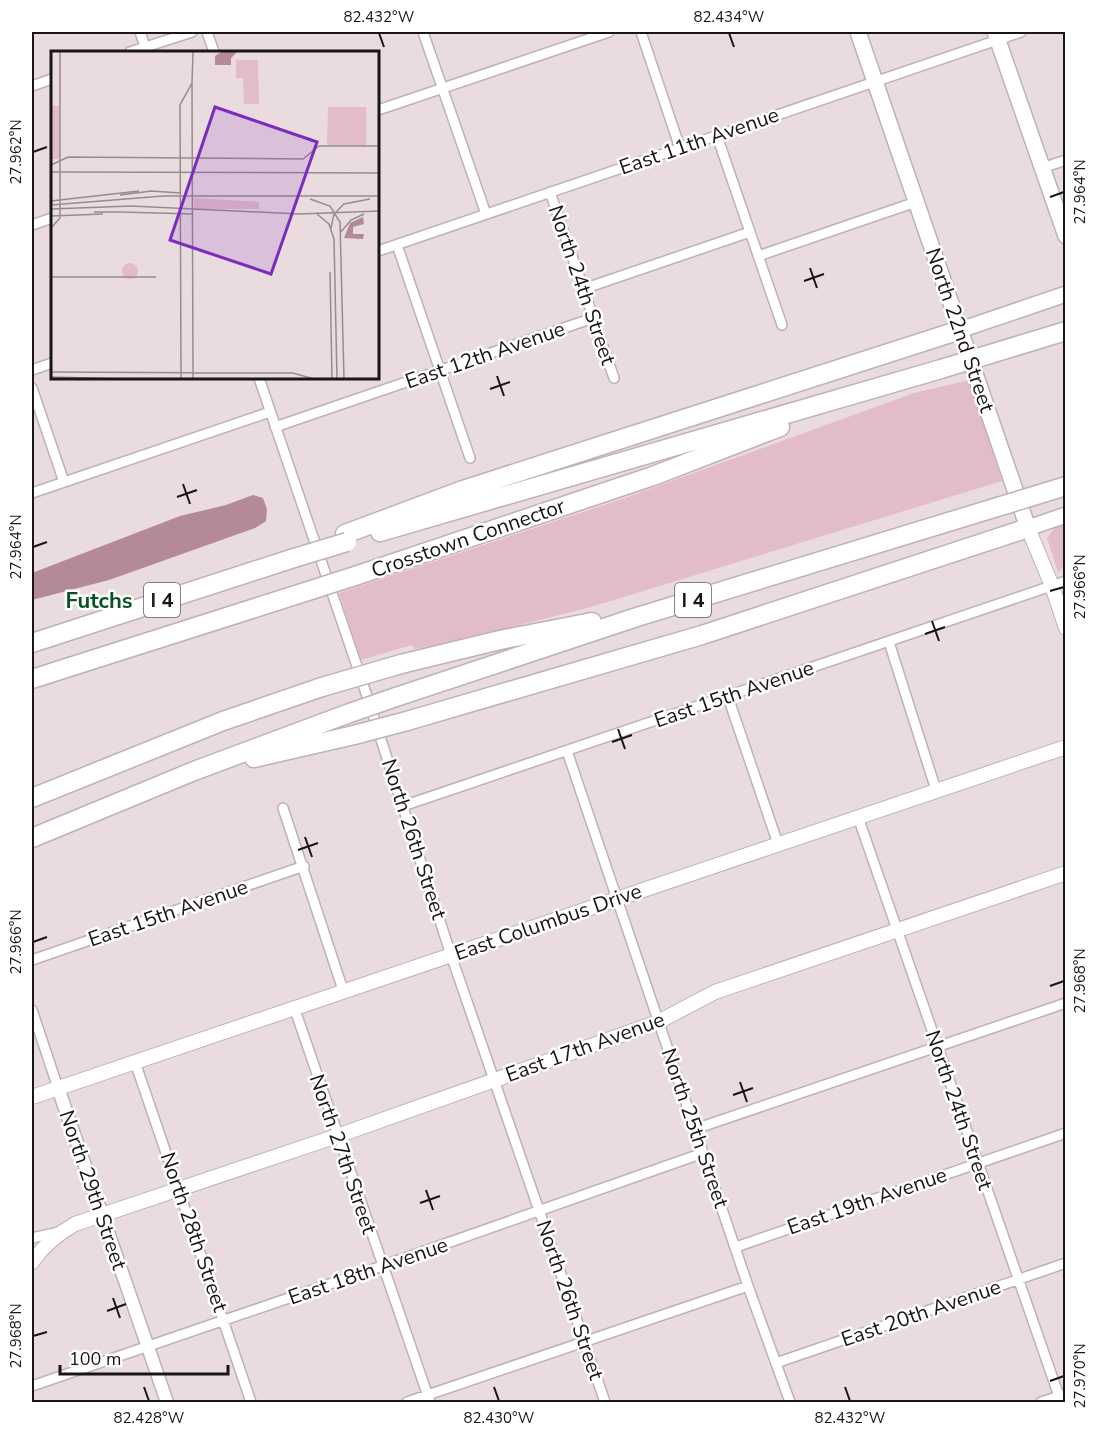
<svg xmlns="http://www.w3.org/2000/svg" width="1097" height="1434" font-family="'Nunito Sans',sans-serif">
  <style>
    .green { fill: #e2bdc7 }
    .water { fill: #b48a96 }
    .lines { fill: none; stroke-linecap: round; stroke-linejoin: round }
    .minor-casing { stroke: #bfb1b5; stroke-width: 12 }
    .tertiary-casing { stroke: #bfb1b5; stroke-width: 15 }
    .secondary-casing { stroke: #bfb1b5; stroke-width: 16 }
    .primary-casing { stroke: #bfb1b5; stroke-width: 18 }
    .motorway-casing { stroke: #bfb1b5; stroke-width: 21 }
    .minor { stroke: #fff; stroke-width: 9 }
    .tertiary { stroke: #fff; stroke-width: 12 }
    .secondary { stroke: #fff; stroke-width: 14 }
    .primary { stroke: #fff; stroke-width: 15 }
    .motorway { stroke: #fff; stroke-width: 18 }
    .motorway-bridge-casing { stroke: #bfb1b5; stroke-width: 21; stroke-linecap: butt }
    .motorway-bridge { stroke: #fff; stroke-width: 18 }
    .ticks { fill: none; stroke: #1a1517; stroke-width: 2 }
    .labels { text-anchor: middle; dominant-baseline: central; stroke-width: 5; stroke-linejoin: round; paint-order: stroke }
    .shield { fill: #fff; stroke: #5f5b5d; stroke-width: 1.5 }
    .shield-label { font-size: 20px; font-weight: bold; fill: #1a1517 }
    .street-label { font-size: 21px; fill: #1a1517; stroke: #fff }
    .neighbourhood-label { font-size: 22px; font-weight: bold; fill: #095124; stroke: #fff }
    .inset-road { fill: none; stroke: #968c8e; stroke-width: 1.5 }
    .view { fill: #7b2cbf; fill-opacity: 0.15; stroke: #7b2cbf; stroke-width: 3 }
    .inset-edge { fill: none; stroke: #1a1517; stroke-width: 3 }
    .neatline { fill: none; stroke: #1a1517; stroke-width: 2 }
    .ticks-label { font-size: 15px; text-anchor: middle; fill: #1a1517 }
  </style>
  <rect width="100%" height="100%" fill="#e9dbde"/>
  <path class="green" d="M970 380 1002 481 591 607 473 637 415 649 412 645 361 660 339 593 625 498 914 393Z
    M1065 524V565L1058 572 1047 538 1056 526Z"/>
  <path class="water" d="M253 495 263 498 267 509 266 521 255 528 109 580 32 600V573L180 516 226 505Z"/>
  <g class="lines">
    <g class="minor-casing">
      <path id="minor" d="M140 32 147 52
        M207 32 214 52
        M423 32 486 214
        M641 32 680 148
        M130 52 192 32
        M32 86 52 79
        M378 110 609 32
        M717 136 782 325
        M1042 168 1066 160
        M550 192 614 378
        M32 225 52 218
        M397 245 470 458
        M378 251 1021 32
        M758 256 916 202
        M583 289 750 232
        M32 370 52 363
        M259 378 361 678 451 955 605 1402
        M32 388 64 482
        M275 427 593 318
        M32 493 270 412
        M889 642 936 790
        M728 697 778 844
        M567 751 748 1286 790 1402
        M403 806 1066 581
        M283 808 343 990
        M858 817 1061 1402
        M32 960 304 866
        M294 1007 430 1402
        M32 1010 58 1088
        M135 1062 251 1402
        M695 1129 1066 1003
        M32 1238 59 1232
        M736 1247 1066 1133
        M776 1363 1066 1263
        M32 1386 382 1266 703 1153
        M407 1402 748 1286
        M1041 1402 1066 1394"/>
    </g>
    <g class="tertiary-casing">
      <path id="tertiary" d="M58 1088 167 1402"/>
    </g>
    <g class="secondary-casing">
      <path id="secondary" d="M1028 528 1052 586 1066 628
        M32 1097 1066 747
        M32 1262C44 1245 57 1234 75 1224L337 1136 658 1022 715 992 1066 873"/>
    </g>
    <g class="primary-casing">
      <path id="primary" d="M858 32 1028 528 1066 515
        M995 32 1066 236
        M960 330 1066 294"/>
    </g>
    <g class="motorway-casing">
      <path id="motorway" d="M380 532 941 369
        M345 534 463 490 960 330
        M355 576 653 476 780 427
        M32 643 294 558
        M401 664 500 640 592 622
        M32 679 305 592
        M396 697 637 617 991 509
        M407 721 702 635 1028 528
        M254 758 354 735
        M32 798 223 721 322 687
        M32 838 194 771 347 714"/>
    </g>
    <use href="#minor" class="minor"/>
    <use href="#tertiary" class="tertiary"/>
    <use href="#secondary" class="secondary"/>
    <use href="#primary" class="primary"/>
    <use href="#motorway" class="motorway"/>
    <g class="motorway-bridge-casing">
      <path id="motorway-bridge" d="M941 369 1066 331
        M991 509 1066 486
        M294 558 347 542
        M305 592 355 576
        M322 687 401 664
        M347 714 396 697
        M354 735 407 721"/>
    </g>
    <use href="#motorway-bridge" class="motorway-bridge"/>
  </g>
  <path class="ticks" d="M379 33 384 47M729 33 734 47M33 152 47 147M1050 197 1064 192M810 268 817 288M804 281 824 274M497 376 504 396M490 389 510 382M183 484 190 504M177 497 197 490M33 547 47 542M1050 591 1064 587M932 621 939 641M925 634 945 627M618 729 625 749M612 742 632 735M305 837 312 857M298 850 318 843M33 942 47 937M1050 986 1064 981M740 1082 747 1102M733 1095 753 1088M426 1190 433 1210M420 1203 440 1196M113 1298 120 1318M107 1311 126 1304M33 1336 47 1332M1050 1381 1064 1376M144 1387 149 1401M494 1387 499 1401M845 1387 850 1401"/>
  <g class="labels">
    <g class="shield">
      <rect x="144" y="583" width="36" height="34" rx="4.5"/>
      <rect x="675" y="583" width="36" height="34" rx="4.5"/>
    </g>
    <g class="shield-label">
      <text x="162" y="600">I 4</text>
      <text x="693" y="600">I 4</text>
    </g>
    <g class="street-label">
      <text transform="translate(699 141) rotate(-19)">East 11th Avenue</text>
      <text transform="translate(582 285) rotate(71)">North 24th Street</text>
      <text transform="translate(960 330) rotate(71)">North 22nd Street</text>
      <text transform="translate(485 355) rotate(-19)">East 12th Avenue</text>
      <text transform="translate(468 538) rotate(-19)">Crosstown Connector</text>
      <text transform="translate(734 694) rotate(-19)">East 15th Avenue</text>
      <text transform="translate(414 839) rotate(72)">North 26th Street</text>
      <text transform="translate(168 913) rotate(-19)">East 15th Avenue</text>
      <text transform="translate(548 922) rotate(-19)">East Columbus Drive</text>
      <text transform="translate(585 1047) rotate(-20)">East 17th Avenue</text>
      <text transform="translate(959 1110) rotate(71)">North 24th Street</text>
      <text transform="translate(695 1128) rotate(71)">North 25th Street</text>
      <text transform="translate(343 1154) rotate(71)">North 27th Street</text>
      <text transform="translate(93 1190) rotate(71)">North 29th Street</text>
      <text transform="translate(867 1201) rotate(-19)">East 19th Avenue</text>
      <text transform="translate(194 1232) rotate(71)">North 28th Street</text>
      <text transform="translate(368 1271) rotate(-19)">East 18th Avenue</text>
      <text transform="translate(570 1300) rotate(71)">North 26th Street</text>
      <text transform="translate(921 1313) rotate(-19)">East 20th Avenue</text>
    </g>
    <g class="neighbourhood-label">
      <text x="99" y="601">Futchs</text>
    </g>
  </g>
  <g transform="translate(51 51)">
    <rect width="328" height="328" fill="#e9dbde"/>
    <path d="M185 9H207L208 53H193L192 27H185ZM0 55H8V108H0ZM277 56H315V94H276ZM143 147 208 151V158H143ZM71 220a8 8 0 1 1 16 0a8 8 0 1 1-16 0Z" fill="#e2bdc7"/>
    <path d="M170 1H186L180 7V14H164V5ZM312 166 313 173 302 176V183H313L312 188 293 187 299 172Z" fill="#b48a96"/>
    <path class="inset-road" d="M141 33 142 328M0 114 17 106 252 108 268 95H329M0 121 329 122M100 140 130 142M69 144 101 140M259 148 279 155 289 171 293 328M0 150 88 140M0 154 112 145H329M0 158 80 155 248 163 329 160M43 161H72M70 161 142 163M266 163 278 173 283 188 286 328M0 165 52 163M0 177 9 167V1M280 177 283 163 293 153 319 148M289 182 300 169 313 163M279 221 281 328M0 226H105M0 321 190 322M189 322H242L263 328M0 326 78 328M130 328 129 54 141 32 142 1"/>
    <path class="view" d="M164 56 266 91 220 223 119 189Z"/>
    <rect width="328" height="328" class="inset-edge"/>
  </g>
  <rect width="1097" height="1434" fill="none" stroke="#ffffff" stroke-width="66"/>
  <path d="M60 1365v9h168v-9" fill="none" stroke="#1a1517" stroke-width="3"/>
  <text x="69" y="1365" font-size="18" fill="#1a1517" stroke="#ffffff" stroke-width="4.5" paint-order="stroke">100 m</text>
  <rect x="33" y="33" width="1031" height="1368" class="neatline"/>
  <g class="ticks-label">
    <text x="379" y="22">82.432°W</text>
    <text x="729" y="22">82.434°W</text>
    <text transform="translate(16 152) rotate(-90)" y="5">27.962°N</text>
    <text transform="translate(1080 192) rotate(-90)" y="5">27.964°N</text>
    <text transform="translate(16 547) rotate(-90)" y="5">27.964°N</text>
    <text transform="translate(1080 587) rotate(-90)" y="5">27.966°N</text>
    <text transform="translate(16 942) rotate(-90)" y="5">27.966°N</text>
    <text transform="translate(1080 981) rotate(-90)" y="5">27.968°N</text>
    <text transform="translate(16 1336) rotate(-90)" y="5">27.968°N</text>
    <text transform="translate(1080 1376) rotate(-90)" y="5">27.970°N</text>
    <text x="149" y="1423">82.428°W</text>
    <text x="499" y="1423">82.430°W</text>
    <text x="850" y="1423">82.432°W</text>
  </g>
</svg>
